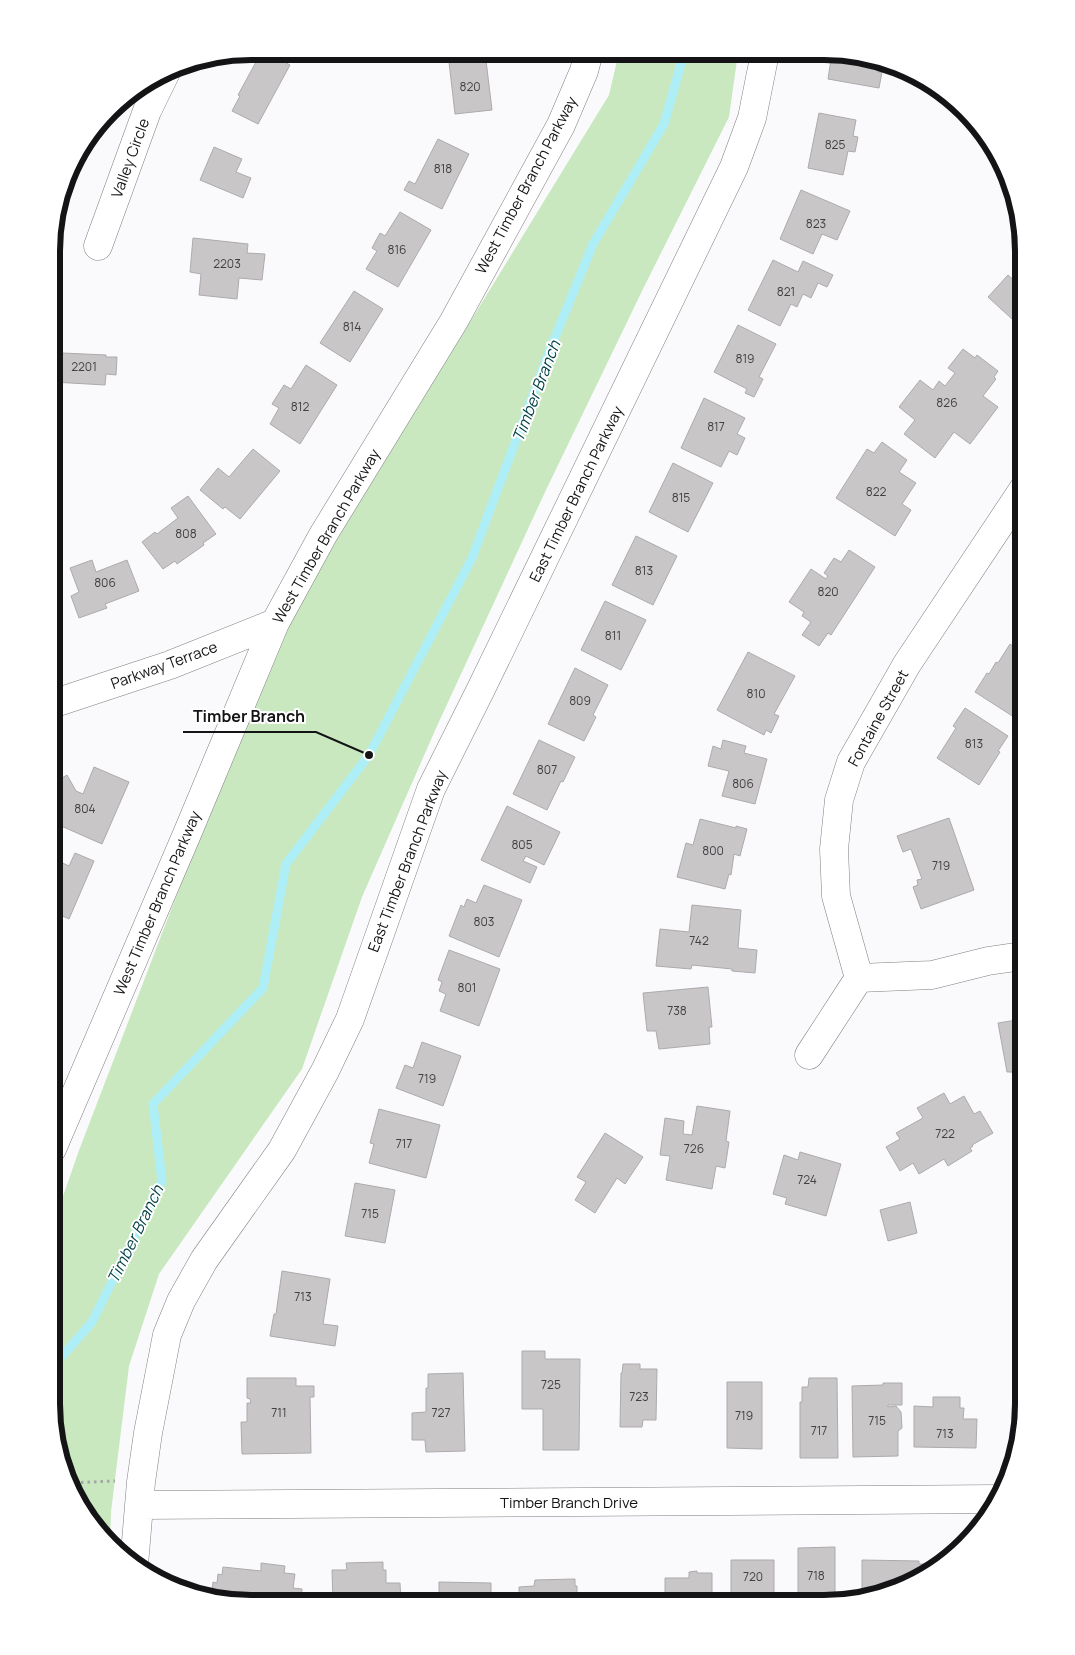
<svg xmlns="http://www.w3.org/2000/svg" width="1075" height="1655" font-family="Manrope,sans-serif">
  <style>
    .green { fill: #c9e8bf }
    .lines { fill: none; stroke-linecap: round; stroke-linejoin: round }
    .stream { stroke: #aeeff7; stroke-width: 9 }
    .building { fill: #c9c6c8; stroke: #adaaac }
    .street-casing { stroke: #7f7f82; stroke-width: 29 }
    .path { stroke: #a6a6a8; stroke-width: 3; stroke-dasharray: 2.5 4; stroke-linecap: butt }
    .street { stroke: #fff; stroke-width: 28 }
    .labels { text-anchor: middle; dominant-baseline: central; stroke-width: 4; stroke-linejoin: round; paint-order: stroke }
    .number-label { font-size: 12px; fill: #414042 }
    .street-label { font-size: 15px; fill: #141416; stroke: #fff }
    .water-label { font-size: 16px; font-style: italic; fill: #064349; stroke: #fff }
    .rim { fill: none; stroke: #141416; stroke-width: 6 }
    .leader { fill: none; stroke: #141416; stroke-width: 2 }
    .callout-dot { fill: #141416; stroke: #fff; stroke-width: 2 }
    .callout-label { font-size: 16px; text-anchor: middle; font-weight: bold; fill: #141416; stroke: #fff; stroke-width: 4; stroke-linejoin: round; paint-order: stroke }
  </style>
  <rect width="100%" height="100%" fill="#fafafd"/>
  <path class="green" d="M619 52 738 53 729 117 643 289 546 490 437 726 362 897 302 1069 159 1274 129 1366 111 1512 110 1543 93 1526 67 1481 51 1404 52 1228 78 1153 267 659 306 590 609 95Z"/>
  <g class="lines">
    <path class="stream" d="M51 1369 92 1322 162 1181 153 1104 263 988 286 864 369 755 472 558 547 357 593 244 664 124 684 53"/>
  </g>
  <path class="building" d="M262 51H265L290 65 258 124 232 111 240 96 238 95Z
    M463 52H485L492 110 455 114 449 62 464 60Z
    M832 53H850L880 61 878 72H882L879 88 828 79Z
    M819 113 856 120 853 136 858 137 855 152 848 151 843 175 808 168Z
    M438 139 469 154 442 209 404 190 409 181 415 184Z
    M214 147 242 159 236 172 251 178 243 198 200 180Z
    M801 190 850 211 837 240 822 234 813 254 780 239Z
    M400 212 431 230 398 287 366 269 377 251 372 248 380 233 385 236Z
    M193 238 248 244 247 253 265 254 262 280 239 278 237 299 199 295 201 274 190 272Z
    M773 260 798 272 803 261 833 275 827 287 818 283 811 298 803 294 797 307 791 304 780 326 748 310Z
    M1008 275 1024 289V330L988 297Z
    M354 291 383 309 350 362 320 343Z
    M738 325 776 344 759 377 763 379 754 397 745 393 747 389 714 372Z
    M963 349 975 358 977 355 998 371 994 377 996 379 983 396 998 407 970 444 954 432 935 458 904 434 915 420 899 407 920 380 933 390 939 381 945 386 955 373 948 368Z
    M53 350 62 351V353L106 355V357H117L116 375 106 374 105 385 53 382Z
    M306 365 337 385 300 444 270 424 279 408 272 404 284 385 291 389Z
    M704 398 745 418 737 434 745 438 737 455 729 451 721 467 681 448Z
    M882 442 907 460 899 472 916 483 902 504 911 510 895 536 836 498 867 449 874 453Z
    M253 449 280 471 240 519 225 507 223 509 200 490 218 468 229 477Z
    M673 463 713 483 688 532 649 512Z
    M188 496 216 534 203 543 204 545 177 564 175 561 163 569 142 542 155 532 157 534 178 518 171 508Z
    M636 536 677 556 653 605 612 585Z
    M849 550 875 567 831 635 828 633 819 646 802 635 811 622 802 616 804 612 789 602 811 569 826 579 828 576 824 573 834 558 841 562Z
    M92 560 96 572 127 560 139 591 105 604 107 608 79 618 71 596 79 592 70 568Z
    M605 601 646 620 621 670 581 650Z
    M1024 632V647L1017 643Z
    M1010 644 1022 652 1024 649V710L1017 719 975 692 987 673 989 674 996 662 998 663Z
    M748 652 795 676 774 714 779 716 771 733 766 730 764 735 717 710Z
    M575 668 608 685 593 715 596 717 584 741 548 724Z
    M965 708 1008 736 998 751 1000 752 979 785 937 758 956 728 953 726Z
    M539 740 575 757 563 782 561 781 547 810 513 794Z
    M723 740 746 746 744 753 767 759 755 804 722 796 729 771 708 766 713 746 721 749Z
    M94 767 129 782 102 844 52 822V784L67 775 76 791 83 794Z
    M507 806 560 832 544 865 526 856 523 861 537 867 530 883 481 860Z
    M949 818 974 890 921 909 913 887 918 885 917 880 922 879 911 849 903 852 897 836Z
    M700 819 736 828V826L747 829 740 856 734 854 731 875 729 874 725 889 677 877 686 843 693 845Z
    M75 853 94 861 69 919 52 911V858L69 866Z
    M484 885 522 900 499 957 449 936 461 905 464 907 467 899 476 903Z
    M692 905 741 910 738 948 757 950 755 973 732 971V969L692 965 691 969 656 966 660 929 689 932Z
    M52 938 61 942 52 964Z
    M449 950 500 969 479 1026 440 1011 446 994 439 991 442 982 438 980Z
    M708 987 712 1027H709L710 1044 659 1049 656 1031H647L643 993Z
    M1023 1019V1074L1013 1076 1012 1072H1007L998 1023Z
    M422 1042 461 1056 443 1106 396 1088 405 1065 413 1068Z
    M944 1093 950 1104 964 1096 974 1114 980 1111 993 1133 972 1145 973 1146 970 1148 972 1151 948 1166 944 1159 919 1174 913 1163 900 1171 886 1147 900 1139 896 1133 923 1118 917 1108Z
    M697 1106 730 1111 726 1141 729 1142 725 1168 716 1166 712 1189 666 1180 670 1156 660 1155 665 1118 684 1121 683 1134 692 1135Z
    M379 1109 440 1125 426 1178 369 1163 374 1144 370 1143Z
    M605 1133 643 1157 625 1184 617 1178 595 1213 575 1200 586 1182 577 1177Z
    M800 1152 841 1164 826 1216 785 1204 787 1198 773 1194 784 1155 798 1160Z
    M355 1183 395 1190 385 1243 345 1236Z
    M910 1202 917 1233 888 1241 880 1210Z
    M282 1271 330 1279 323 1324 338 1326 335 1346 270 1336 274 1314H276Z
    M522 1351H545V1359H580L579 1450H543V1409H522Z
    M623 1364H640V1369H657L656 1420H643L642 1427H620L621 1373H622Z
    M463 1373 465 1451 426 1452 425 1440H412V1413L426 1412V1388H428V1374Z
    M247 1378H296V1386H314V1397H310L311 1453 242 1454 241 1422H247V1403H251L250 1399 247 1398Z
    M809 1378H837L838 1458H800V1402H802V1387H808Z
    M727 1382H762V1449L727 1448Z
    M883 1383H902V1405H888V1407L896 1406 901 1412 902 1428 898 1431V1456L853 1457 852 1386 883 1385Z
    M933 1397H960V1408H964L963 1419H977L976 1448 914 1447V1406L933 1407Z
    M835 1547V1602L824 1604H798V1548Z
    M731 1560H774V1592L771 1593V1601H762V1604L731 1603Z
    M862 1560 919 1561V1564H929V1572L901 1588 868 1595V1589H862Z
    M383 1562V1570H386V1583H400L401 1603 333 1602 332 1570H347L346 1563Z
    M261 1563 285 1566 284 1573 295 1574 293 1588 302 1589 301 1602H225L211 1598 213 1582 217 1583 218 1574 222 1575 223 1567 261 1571Z
    M697 1571V1573H712V1603L665 1602V1578H689V1572Z
    M575 1579V1586H577V1603H519V1587L534 1586 535 1580Z
    M439 1582 491 1583V1603H439Z"/>
  <g class="lines">
    <g class="street-casing">
      <path id="street" d="M98 246 147 111 166 72
        M52 704 170 665 275 623
        M859 978 836 896 834 849 839 800 851 762 907 664 1024 488
        M809 1055 859 978 932 975 988 961 1023 956
        M52 1149 187 834 275 623 323 535 454 321 561 125 584 71 589 52
        M140 1505 998 1499
        M134 1565 141 1482 148 1433 167 1335 181 1301 204 1260 282 1150 325 1071 350 1019 431 789 481 689 734 167 752 118 765 53"/>
    </g>
    <path class="path" d="M68 1483 115 1481"/>
    <use href="#street" class="street"/>
  </g>
  <g class="labels">
    <g class="number-label">
      <text x="470" y="86">820</text>
      <text x="835" y="144">825</text>
      <text x="443" y="168">818</text>
      <text x="816" y="223">823</text>
      <text x="397" y="249">816</text>
      <text x="227" y="263">2203</text>
      <text x="786" y="291">821</text>
      <text x="352" y="326">814</text>
      <text x="745" y="358">819</text>
      <text x="84" y="366">2201</text>
      <text x="947" y="402">826</text>
      <text x="300" y="406">812</text>
      <text x="716" y="426">817</text>
      <text x="876" y="491">822</text>
      <text x="681" y="497">815</text>
      <text x="186" y="533">808</text>
      <text x="644" y="570">813</text>
      <text x="105" y="582">806</text>
      <text x="828" y="591">820</text>
      <text x="613" y="635">811</text>
      <text x="756" y="693">810</text>
      <text x="580" y="700">809</text>
      <text x="974" y="743">813</text>
      <text x="547" y="769">807</text>
      <text x="743" y="783">806</text>
      <text x="85" y="808">804</text>
      <text x="522" y="844">805</text>
      <text x="713" y="850">800</text>
      <text x="941" y="865">719</text>
      <text x="484" y="921">803</text>
      <text x="699" y="940">742</text>
      <text x="467" y="987">801</text>
      <text x="677" y="1010">738</text>
      <text x="427" y="1078">719</text>
      <text x="945" y="1133">722</text>
      <text x="404" y="1143">717</text>
      <text x="694" y="1148">726</text>
      <text x="807" y="1179">724</text>
      <text x="370" y="1213">715</text>
      <text x="303" y="1296">713</text>
      <text x="551" y="1384">725</text>
      <text x="639" y="1396">723</text>
      <text x="279" y="1412">711</text>
      <text x="441" y="1412">727</text>
      <text x="744" y="1415">719</text>
      <text x="877" y="1420">715</text>
      <text x="819" y="1430">717</text>
      <text x="945" y="1433">713</text>
      <text x="816" y="1575">718</text>
      <text x="753" y="1576">720</text>
    </g>
    <g class="street-label">
      <text transform="translate(130 158) rotate(-70)">Valley Circle</text>
      <text transform="translate(526 185) rotate(-62)">West Timber Branch Parkway</text>
      <text transform="translate(576 494) rotate(-64)">East Timber Branch Parkway</text>
      <text transform="translate(326 536) rotate(-60)">West Timber Branch Parkway</text>
      <text transform="translate(164 665) rotate(-20)">Parkway Terrace</text>
      <text transform="translate(878 718) rotate(-61)">Fontaine Street</text>
      <text transform="translate(407 861) rotate(-69)">East Timber Branch Parkway</text>
      <text transform="translate(157 903) rotate(-67)">West Timber Branch Parkway</text>
      <text x="569" y="1502">Timber Branch Drive</text>
    </g>
    <g class="water-label">
      <text transform="translate(536 391) rotate(-69)">Timber Branch</text>
      <text transform="translate(135 1234) rotate(-64)">Timber Branch</text>
    </g>
  </g>
  <path d="M0 0H1075V1655H0ZM251 60H824A191 191 0 0 1 1015 251V1404A191 191 0 0 1 824 1595H251A191 191 0 0 1 60 1404V251A191 191 0 0 1 251 60Z" fill="#fff" fill-rule="evenodd"/>
  <path class="rim" d="M251 60H824A191 191 0 0 1 1015 251V1404A191 191 0 0 1 824 1595H251A191 191 0 0 1 60 1404V251A191 191 0 0 1 251 60Z"/>
  <path class="leader" d="M369 755L316 732H183"/>
  <circle class="callout-dot" cx="369" cy="755" r="5"/>
  <g class="callout-label">
    <text x="249" y="722">Timber Branch</text>
  </g>
</svg>
